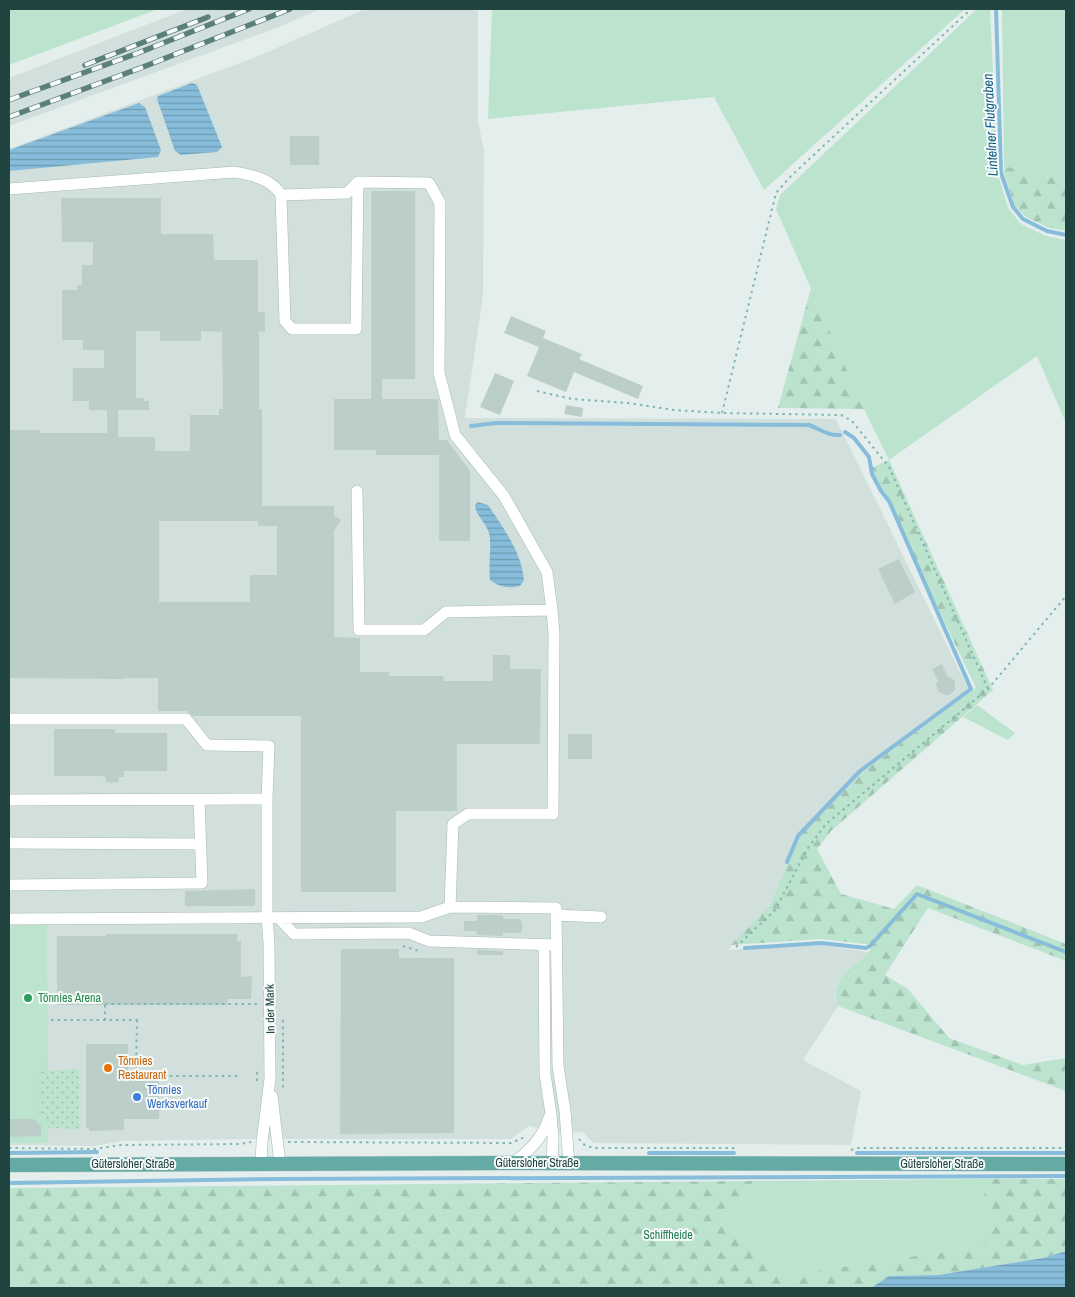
<svg xmlns="http://www.w3.org/2000/svg" width="1075" height="1297" font-family="'Archivo Narrow',sans-serif">
  <style>
    .built { fill: #d2e0dd }
    .grass { fill: #bbe3cd }
    .forest { fill: url(#forest-firs) }
    .park { fill: url(#park-dots) }
    .water { fill: url(#water-rules) }
    .lines { fill: none; stroke-linecap: round; stroke-linejoin: round }
    .stream { stroke: #87bdda; stroke-width: 4 }
    .building { fill: #bccec9; fill-rule: evenodd }
    .minor-casing { stroke: #a6b8b6; stroke-width: 12 }
    .major-casing { stroke: #c1cbca; stroke-width: 15 }
    .path { stroke: #81b7b0; stroke-width: 2; stroke-dasharray: 2.5 4; stroke-linecap: butt }
    .minor { stroke: #fff; stroke-width: 11 }
    .major { stroke: #64aaa5; stroke-width: 14 }
    .rail-casing { stroke: #5c7f7c; stroke-width: 5.5 }
    .rail { stroke: #f6fbf9; stroke-width: 4; stroke-dasharray: 11; stroke-linecap: butt }
    .leisure-dot { fill: #2e9e5b; stroke: #f6fbf9; stroke-width: 2 }
    .food-dot { fill: #e8710a; stroke: #f6fbf9; stroke-width: 2 }
    .shop-dot { fill: #3f7fe0; stroke: #f6fbf9; stroke-width: 2 }
    .labels { text-anchor: middle; dominant-baseline: central; stroke-width: 4; stroke-linejoin: round; paint-order: stroke }
    .leisure-label { font-size: 12px; fill: #27864d; stroke: #f6fbf9; text-anchor: start }
    .street-label { font-size: 12px; fill: #214441; stroke: #f6fbf9 }
    .food-label { font-size: 12px; fill: #c56008; stroke: #f6fbf9; text-anchor: start }
    .shop-label { font-size: 12px; fill: #366cbe; stroke: #f6fbf9; text-anchor: start }
    .park-label { font-size: 12px; fill: #26805a; stroke: #f6fbf9 }
    .water-label { font-size: 14px; font-style: italic; fill: #135e88; stroke: #f6fbf9 }
  </style>
  <defs>
    <pattern id="forest-firs" width="22" height="20" patternUnits="userSpaceOnUse" patternTransform="scale(1.25)"><rect width="22" height="20" fill="#bbe3cd"/><path d="M5 1l3.5 6h-7zM16 11l3.5 6h-7z" fill="#a0c4b1"/></pattern>
    <pattern id="park-dots" width="8" height="8" patternUnits="userSpaceOnUse" patternTransform="scale(1.25)"><rect width="8" height="8" fill="#bbe3cd"/><path d="M2 2h.1M6 6h.1" fill="none" stroke="#a0c4b1" stroke-width="1.8" stroke-linecap="round"/></pattern>
    <pattern id="water-rules" width="6" height="5" patternUnits="userSpaceOnUse" patternTransform="scale(1.25)"><rect width="6" height="5" fill="#87bdda"/><path d="M0 2.5h6" fill="none" stroke="#6e9bb2"/></pattern>
  </defs>
  <rect width="100%" height="100%" fill="#e4efed"/>
  <path class="built" d="M187 9H320L279 27 9 126V78Z
    M365 9H478V121L484 151 483 295 465 418 836 419 967 686 970 693 864 771 800 836 770 905 728 950 822 945 868 952 837 983 835 996 838 1006 803 1060 861 1091 851 1145 594 1143 582 1132 558 1133 529 1126 511 1139H243L122 1141 94 1146 9 1145V149L256 57Z"/>
  <path class="grass" d="M9 9H158L9 65Z
    M492 9H965L764 190 714 97 488 119Z
    M977 9H990L998 175 1008 208 1021 224 1046 236 1066 240V423L1037 356 889 460 864 409 776 209 780 195Z
    M1002 9H1066V181L1004 166Z
    M977 705 1015 733 1008 740 963 717Z
    M9 925H47L48 1070 39 1071 48 1123V1143H9Z
    M983 1179 991 1245 782 1276 722 1223 754 1181Z"/>
  <path class="forest" d="M1004 166 1066 181V231L1047 227 1026 217 1015 206 1004 173Z
    M811 288 864 409 778 408Z
    M889 460 993 690 831 831 817 849 841 894 894 909 917 885 1066 944V961L928 908 885 975 908 989 949 1038 1023 1065 1066 1058V1091L838 1006C827 974 860 969 873 945L822 939 731 945 770 905 800 836 864 771 976 688 871 468Z
    M983 1179H1066V1251L1043 1258 938 1275 889 1276 871 1288H9V1188L754 1181 722 1223 782 1276 990 1245Z"/>
  <path class="park" d="M79 1069V1129L48 1128V1123L38 1113V1071Z"/>
  <path class="water" d="M192 83 197 85 222 147 217 152 181 155 175 151 157 99 158 96Z
    M139 103 145 107 161 150 158 157 9 171V150Z
    M478 502 488 505C504 529 521 551 524 580L520 586C508 589 500 587 490 580 488 566 492 544 489 533 486 523 475 514 475 505Z
    M1066 1251V1288H871L889 1276 938 1275 1043 1258Z"/>
  <g class="lines">
    <path class="stream" d="M996 9 1001 173 1013 207 1023 219 1047 231 1066 235
      M471 426 496 423 809 425C820 429 828 436 840 435
      M787 862 798 836 860 771 971 689 889 501 881 491 872 474 869 457 854 438 845 432
      M745 948 821 943 866 948 870 946 917 894 1066 952
      M9 1153 97 1152
      M649 1153H734
      M857 1153H1066
      M9 1183 279 1179 1066 1176"/>
  </g>
  <path class="building" d="M290 136H319V165H290Z
    M371 191H415V379H382V399H438L439 440H447L470 471V541H439V455H376V450H334V399H371Z
    M61 198H161V234H213L214 260H258V312H265V332L259 331V409H262V506H334V516L341 520 334 531V637L360 638V672H389V676H443L444 681H493V655H510V669H541L540 744H457V811H396V892H301V716H193L187 711H158V678H124V679L9 678V430H40V433H107V410H89V401H73V368H104V350H83V340H62V290H77V285H82V265H93V242H62ZM136 331H160V341H201V331L222 332 223 409H219V415H190V451H155V437H118V410H149V401H144V398H136ZM159 521H258V526H277V575H250V602H159Z
    M511 316 546 331 543 338 582 354 579 359 643 386 638 399 574 372 566 392 527 376 539 347 504 333Z
    M495 373 514 381 500 415 480 407Z
    M566 405 583 408 582 417 564 414Z
    M899 559 915 592 895 604 878 569Z
    M942 664 947 676 953 679 955 682V690L949 695H945L938 691 936 684 938 681 932 669Z
    M54 729H115V733H167V771H124V777H119V782L112 783 106 782V777L101 776H54Z
    M568 734H592V759H568Z
    M255 889V906H185V891Z
    M477 915H503V919H520L523 926 522 930 520 933H503V936L477 935V931H464V921H477Z
    M106 934H237V941H241V977L252 976 251 999H227L228 1005H57V936H106Z
    M341 949H399V958H454V1133L340 1134Z
    M477 950 503 951V955H477Z
    M86 1044H128V1072H136V1080H159V1119H124V1130L89 1131V1128H86Z
    M9 1119H34L41 1126V1136L9 1137Z"/>
  <g class="lines">
    <g class="minor-casing">
      <path id="minor" d="M9 189 235 172C253 176 271 178 281 195L285 321 292 329H356L358 182
        M281 195 347 193 358 182 429 183 440 203 439 373 451 419 455 435 504 496 547 572 552 610 554 633 553 814H468L453 824 450 907
        M357 491 359 630H424L446 612 552 610
        M9 719H186L207 745 269 746 267 799
        M9 800 267 799V917L269 943 270 1079 262 1142 261 1164
        M9 843 200 844
        M9 885 202 883 199 800
        M556 915 601 917
        M279 918 294 934 409 933 429 941 557 945
        M9 919 421 917 450 907 556 908 558 1066 565 1111 569 1164
        M544 945 545 1074 551 1114 553 1138 552 1164
        M272 1096 280 1164
        M513 1163C530 1150 542 1139 549 1118"/>
    </g>
    <g class="major-casing">
      <path id="major" d="M9 1165 513 1163 1066 1164"/>
    </g>
    <path class="path" d="M537 391 572 399 628 403 674 410 722 413 841 415 852 421 889 467 988 689
      M722 413 776 193 791 176 971 9
      M403 946 422 952
      M736 947 775 910 808 848 826 824 988 689 1066 596
      M105 1004H257
      M105 1005V1020
      M51 1020H140
      M137 1020 136 1067 145 1076H241
      M283 1020V1091
      M257 1081V1070
      M579 1139 583 1144 593 1148H733L738 1150
      M288 1142 511 1143 525 1137
      M9 1148 95 1149 121 1145 239 1144 251 1142
      M851 1150 857 1148H1066"/>
    <use href="#minor" class="minor"/>
    <use href="#major" class="major"/>
    <g class="rail-casing">
      <path id="rail" d="M85 65 208 17
        M9 100 138 53 249 9
        M9 117 143 67 290 9"/>
    </g>
    <use href="#rail" class="rail"/>
  </g>
  <circle class="leisure-dot" cx="28" cy="998" r="5"/>
  <circle class="food-dot" cx="108" cy="1068" r="5"/>
  <circle class="shop-dot" cx="137" cy="1097" r="5"/>
  <g class="labels">
    <g class="leisure-label">
      <text x="38" y="998">Tönnies Arena</text>
    </g>
    <g class="street-label">
      <text transform="translate(270 1009) rotate(-91)">In der Mark</text>
      <text x="537" y="1163">Gütersloher Straße</text>
      <text x="133" y="1164">Gütersloher Straße</text>
      <text x="942" y="1164">Gütersloher Straße</text>
    </g>
    <g class="food-label">
      <text x="118" y="1061">Tönnies<tspan x="118" dy="14">Restaurant</tspan></text>
    </g>
    <g class="shop-label">
      <text x="147" y="1090">Tönnies<tspan x="147" dy="14">Werksverkauf</tspan></text>
    </g>
    <g class="park-label">
      <text x="668" y="1235">Schiffheide</text>
    </g>
    <g class="water-label">
      <text transform="translate(990 125) rotate(-93)">Lintelner Flutgraben</text>
    </g>
  </g>
  <rect width="1075" height="1297" fill="none" stroke="#214441" stroke-width="20"/>
</svg>
